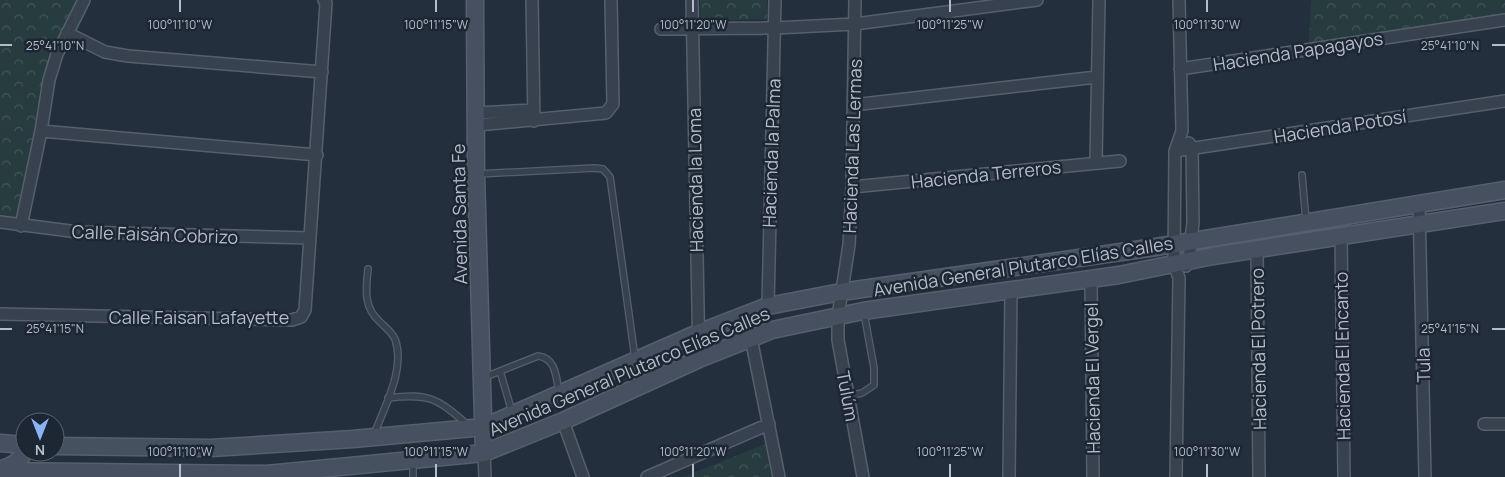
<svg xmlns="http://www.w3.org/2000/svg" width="1505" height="477" font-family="Manrope,sans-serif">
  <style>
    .park { fill: url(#park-crowns) }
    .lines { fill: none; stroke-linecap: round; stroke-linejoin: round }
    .lane-casing { stroke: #565f6c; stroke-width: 8 }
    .street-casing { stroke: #565f6c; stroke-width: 14 }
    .secondary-casing { stroke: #565f6c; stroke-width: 19 }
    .lane { stroke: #38414e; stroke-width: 5.5 }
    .street { stroke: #38414e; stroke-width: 11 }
    .secondary { stroke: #465061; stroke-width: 16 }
    .ticks { fill: none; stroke: #b4bcc9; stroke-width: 2 }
    .labels { text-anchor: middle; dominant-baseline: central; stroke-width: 5; stroke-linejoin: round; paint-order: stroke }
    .street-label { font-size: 18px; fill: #b4bcc9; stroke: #1d2633 }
    .ticks-label { font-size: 12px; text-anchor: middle; fill: #b4bcc9; stroke: #1d2633; stroke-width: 5; stroke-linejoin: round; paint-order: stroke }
  </style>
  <defs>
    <pattern id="park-crowns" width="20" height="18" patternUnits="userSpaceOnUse" patternTransform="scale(1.25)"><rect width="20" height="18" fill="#263c3f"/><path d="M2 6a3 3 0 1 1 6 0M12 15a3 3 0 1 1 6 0" fill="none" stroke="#435659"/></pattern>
  </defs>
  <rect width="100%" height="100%" fill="#242f3e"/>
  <path class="park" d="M0 0H84L57 54 21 226 0 222Z
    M700 0H767V19L701 21Z
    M1311 0H1505V14L1309 43Z
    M765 444 771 477H683Z"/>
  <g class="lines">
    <g class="lane-casing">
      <path id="lane" d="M478 174 594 168 603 169 610 177 635 358
        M1302 175 1306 221
        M368 269C366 289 363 307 380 322 385 327 392 332 395 339 406 369 384 407 374 435
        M500 371 512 412
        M485 377 538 356C556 358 556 377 559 392
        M848 396 862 393 874 385V368L864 313
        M388 398C429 393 437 398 468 425
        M413 462V477"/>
    </g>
    <g class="street-casing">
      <path id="street" d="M532 0 534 121
        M692 0 699 359
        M855 0 852 187 849 245 838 316V340L863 477
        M661 29 775 28 855 24 1037 0
        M67 33 105 52 128 56 322 72
        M1180 69 1505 20
        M853 105 1097 77
        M477 113 533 110
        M477 125 606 113 613 104 611 0
        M41 131 317 155
        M1175 151 1505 101
        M1096 162 1099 0
        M852 187 1120 161
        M1419 204 1425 477
        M0 222 78 232 310 238
        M21 226 41 131 49 80 57 54 84 0
        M1341 236 1344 477
        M1257 250 1259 477
        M1186 266 1189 261 1193 222 1192 148 1189 143
        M1091 279 1093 477
        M768 306 775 0
        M0 314 292 320 301 317 305 310 326 3 324 0
        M751 338 779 477
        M563 421 583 477
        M1484 424H1505
        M484 453 485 477
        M647 477 769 424
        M1009 477 1011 291
        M1176 477 1179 278 1174 264 1175 151 1182 131 1179 0"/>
    </g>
    <g class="secondary-casing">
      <path id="secondary" d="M475 0 476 174 484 453
        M0 443 25 445
        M55 446 211 448 353 439 484 427 698 333 768 306 841 292 1156 247 1505 190
        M0 470C12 465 22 462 25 448
        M0 471 267 474 484 453 563 421 699 359 772 330 863 311 1119 275 1213 256 1505 211"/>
    </g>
    <use href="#lane" class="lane"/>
    <use href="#street" class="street"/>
    <use href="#secondary" class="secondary"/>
  </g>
  <path class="ticks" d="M180 0V12M436 0V12M693 0V12M950 0V12M1207 0V12M0 45H12M1492 45H1505M0 329H12M1492 329H1505M180 464V477M436 464V477M693 464V477M950 464V477M1207 464V477"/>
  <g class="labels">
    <g class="street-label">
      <text transform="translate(1298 51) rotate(-9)">Hacienda Papagayos</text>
      <text transform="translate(1340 126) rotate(-9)">Hacienda Potosí</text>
      <text transform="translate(852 146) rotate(-88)">Hacienda Las Lermas</text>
      <text transform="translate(771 153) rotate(-88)">Hacienda la Palma</text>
      <text transform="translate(986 174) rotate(-6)">Hacienda Terreros</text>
      <text transform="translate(695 180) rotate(-91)">Hacienda la Loma</text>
      <text transform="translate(459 214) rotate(-91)">Avenida Santa Fe</text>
      <text transform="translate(155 234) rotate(2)">Calle Faisán Cobrizo</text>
      <text transform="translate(1023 266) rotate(-9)">Avenida General Plutarco Elías Calles</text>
      <text x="199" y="317">Calle Faisan Lafayette</text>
      <text transform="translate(1258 349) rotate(-91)">Hacienda El Potrero</text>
      <text transform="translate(1342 356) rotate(-91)">Hacienda El Encanto</text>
      <text transform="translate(1423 365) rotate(-91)">Tula</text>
      <text transform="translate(629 371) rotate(-23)">Avenida General Plutarco Elías Calles</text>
      <text transform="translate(1092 378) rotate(-91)">Hacienda El Vergel</text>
      <text transform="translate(848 396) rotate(79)">Tulúm</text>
    </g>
  </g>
  <g class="ticks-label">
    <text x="180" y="29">100°11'10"W</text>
    <text x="436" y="29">100°11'15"W</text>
    <text x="693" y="29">100°11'20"W</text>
    <text x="950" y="29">100°11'25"W</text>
    <text x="1207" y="29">100°11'30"W</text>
    <text x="1450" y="50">25°41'10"N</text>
    <text x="55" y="50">25°41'10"N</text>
    <text x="1450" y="333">25°41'15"N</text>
    <text x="55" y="333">25°41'15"N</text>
    <text x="180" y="456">100°11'10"W</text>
    <text x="436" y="456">100°11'15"W</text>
    <text x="693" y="456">100°11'20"W</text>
    <text x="950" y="456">100°11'25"W</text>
    <text x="1207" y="456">100°11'30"W</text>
  </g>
  <g transform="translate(40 437) rotate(180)"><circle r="24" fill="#1d2633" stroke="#59626f"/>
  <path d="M0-4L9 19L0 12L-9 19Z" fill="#8ab4f8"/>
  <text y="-8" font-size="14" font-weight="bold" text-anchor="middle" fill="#b4bcc9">N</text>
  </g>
</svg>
